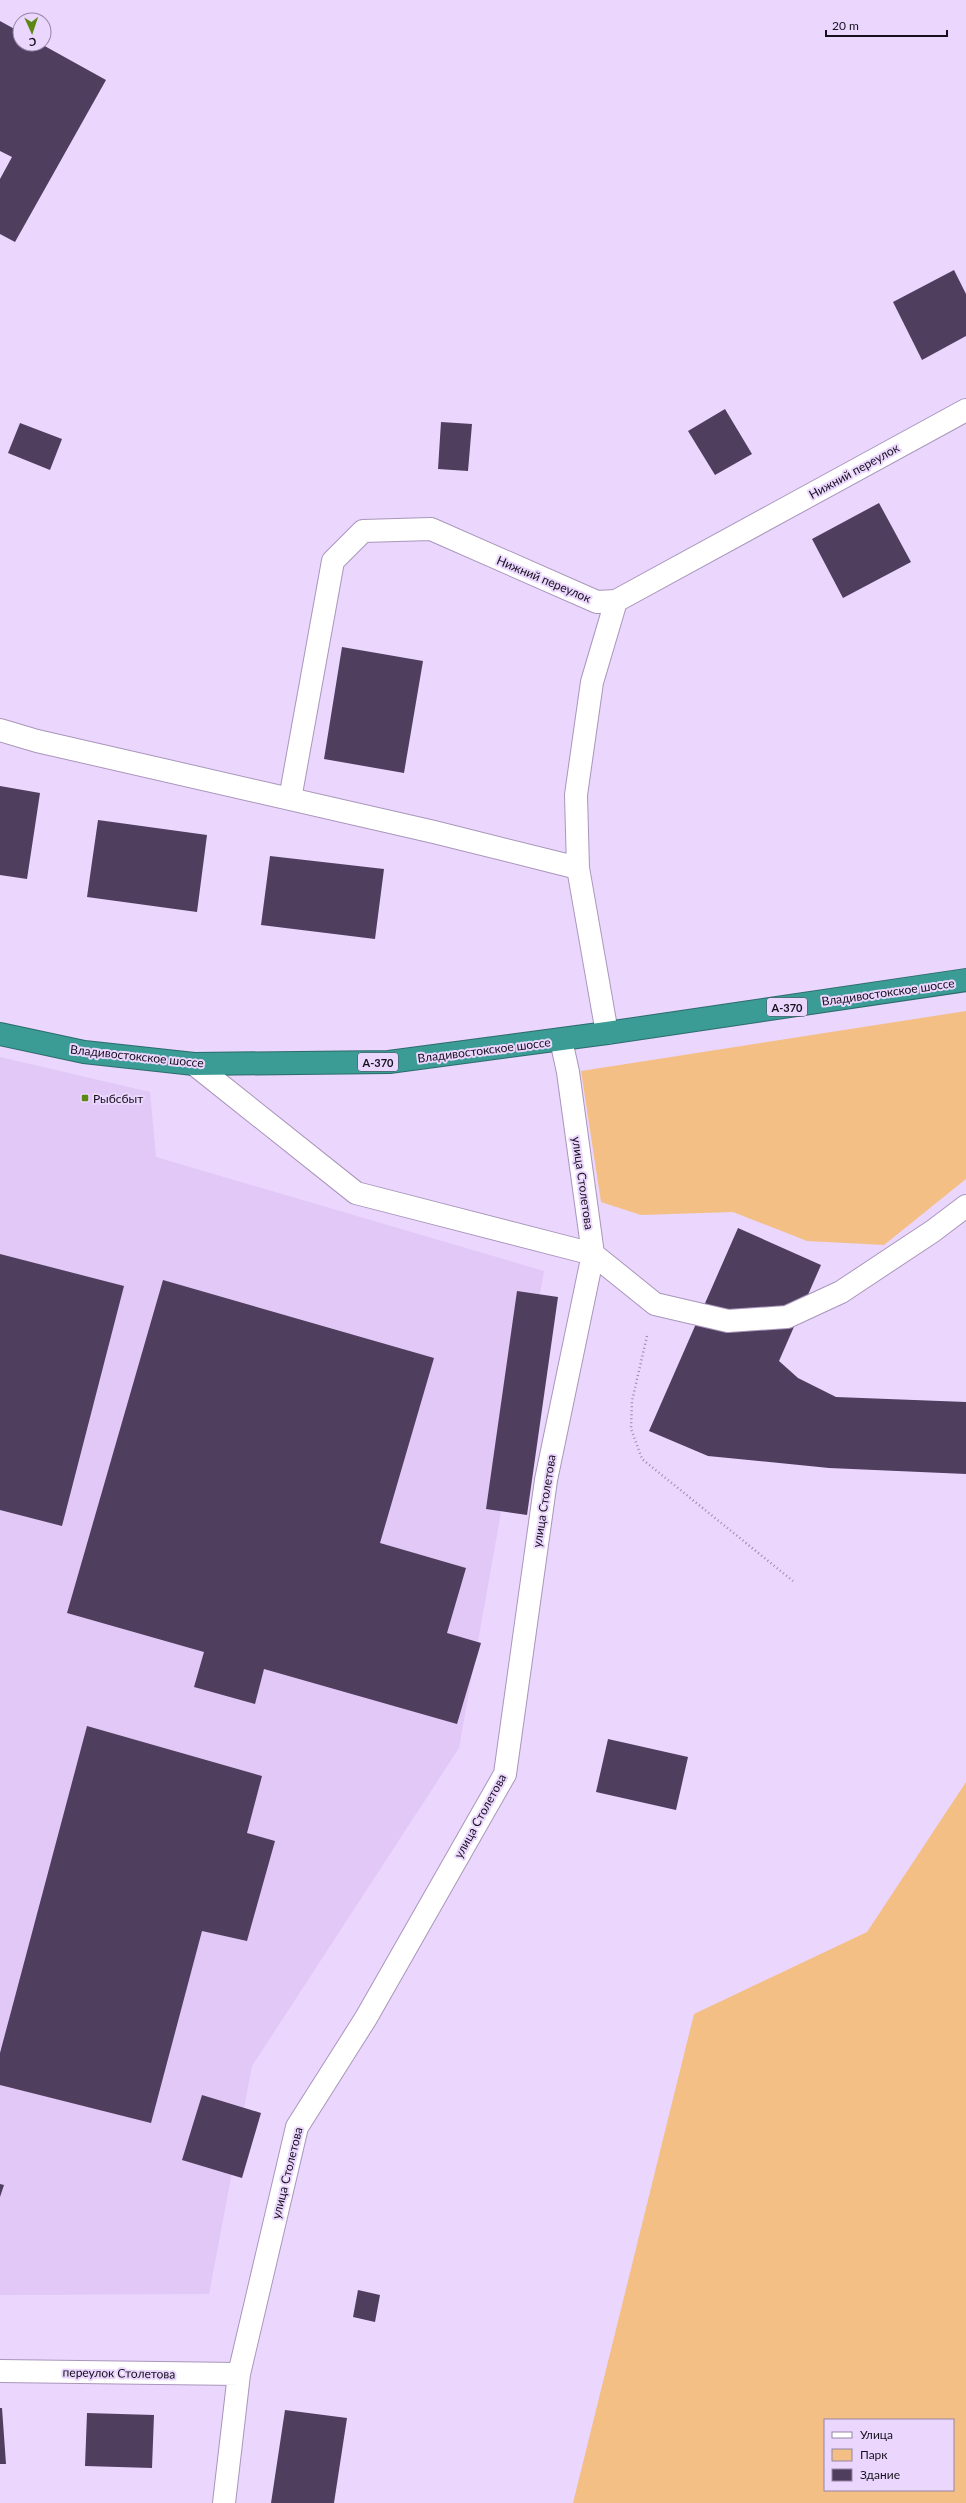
<svg xmlns="http://www.w3.org/2000/svg" width="966" height="2503" font-family="Lato,sans-serif">
  <style>
    .built { fill: #e1c8f6 }
    .green { fill: #f3bf84; fill-rule: evenodd }
    .building { fill: #503e5e }
    .lines { fill: none; stroke-linecap: round; stroke-linejoin: round }
    .minor-casing { stroke: #a996ba; stroke-width: 24 }
    .highway-casing { stroke: #2d6b6b; stroke-width: 24 }
    .path { stroke: #9a8ba9; stroke-width: 2.5; stroke-dasharray: 1 3; stroke-linecap: butt }
    .minor { stroke: #fff; stroke-width: 22 }
    .highway { stroke: #3a9c95; stroke-width: 22 }
    .poi-dot { fill: #5e8815; stroke: #ebd6fe; stroke-width: 1.5 }
    .labels { text-anchor: middle; dominant-baseline: central; stroke-width: 4; stroke-linejoin: round; paint-order: stroke }
    .shield { fill: #ebd6fe; stroke: #564b60; stroke-width: 1 }
    .shield-label { font-size: 11px; font-weight: bold; fill: #160f1c }
    .street-label { font-size: 12px; fill: #160f1c; stroke: #ebd6fe }
    .poi-label { font-size: 12px; fill: #160f1c; stroke: #ebd6fe; text-anchor: start }
  </style>
  <rect width="100%" height="100%" fill="#ebd6fe"/>
  <path class="built" d="M0 1057 150 1092 156 1157 544 1271 459 1748 252 2066 209 2294 0 2295Z"/>
  <path class="green" d="M966 1011V1179L884 1245 807 1241 733 1212 641 1215 601 1202 581 1071Z
    M966 1782V2503H573L694 2014 867 1932ZM825 2420H953V2490H825Z"/>
  <path class="building" d="M0 21 20 32V44H41L106 80 15 242 0 234V179L12 157 0 151Z
    M954 270 966 294V336L922 360 893 302Z
    M725 409 752 454 715 475 688 431Z
    M441 422 472 424 468 471 438 469Z
    M20 423 62 439 50 470 8 453Z
    M879 503 911 562 843 598 812 539Z
    M342 647 423 661 404 773 324 759Z
    M0 786 40 793 27 879 0 875Z
    M98 820 207 835 197 912 87 897Z
    M270 856 384 869 375 939 261 925Z
    M738 1228 821 1265 779 1361 798 1378 836 1397 966 1402V1474L829 1468 708 1456 649 1431Z
    M0 1254 124 1286 62 1526 0 1510Z
    M163 1280 434 1358 380 1543 466 1568 447 1633 481 1643 457 1724 264 1669 255 1704 194 1687 204 1652 67 1613Z
    M517 1291 558 1297 527 1515 486 1509Z
    M87 1726 262 1776 247 1833 275 1841 247 1941 202 1931 151 2123 0 2085V2053Z
    M608 1739 688 1757 676 1810 596 1792Z
    M202 2095 261 2113 242 2178 182 2160Z
    M0 2184 4 2185 0 2197Z
    M358 2290 380 2295 375 2322 353 2317Z
    M0 2408H2L6 2464H0Z
    M285 2410 347 2418 334 2503H271Z
    M87 2413 154 2415 152 2468 85 2466Z"/>
  <g class="lines">
    <g class="minor-casing">
      <path id="minor" d="M0 730 37 741 434 832 578 868
        M290 799 333 561 363 531 431 529 597 602 616 601 966 410
        M607 1033 578 868 576 795 592 682 616 601
        M194 1064 356 1193 593 1254 655 1304 728 1321 787 1317 841 1292 933 1231 966 1206
        M0 2371 239 2374
        M224 2503 239 2374 297 2127 366 2018 505 1774 546 1480 593 1254 568 1072 561 1040"/>
    </g>
    <g class="highway-casing">
      <path id="highway" d="M0 1034 84 1052 194 1064 389 1062 607 1033 966 980"/>
    </g>
    <path class="path" d="M647 1336 632 1401 631 1429 642 1459 793 1581"/>
    <use href="#minor" class="minor"/>
    <use href="#highway" class="highway"/>
  </g>
  <rect class="poi-dot" x="81" y="1094" width="8" height="8" rx="2"/>
  <g class="labels">
    <g class="shield">
      <rect x="767" y="998" width="40" height="18" rx="3"/>
      <rect x="358" y="1053" width="40" height="18" rx="3"/>
    </g>
    <g class="shield-label">
      <text x="787" y="1007">А-370</text>
      <text x="378" y="1062">А-370</text>
    </g>
    <g class="street-label">
      <text transform="translate(854 471) rotate(-29)">Нижний переулок</text>
      <text transform="translate(544 579) rotate(23)">Нижний переулок</text>
      <text transform="translate(888 992) rotate(-8)">Владивостокское шоссе</text>
      <text transform="translate(484 1050) rotate(-7)">Владивостокское шоссе</text>
      <text transform="translate(137 1056) rotate(6)">Владивостокское шоссе</text>
      <text transform="translate(583 1183) rotate(82)">улица Столетова</text>
      <text transform="translate(544 1501) rotate(-81)">улица Столетова</text>
      <text transform="translate(480 1816) rotate(-61)">улица Столетова</text>
      <text transform="translate(287 2173) rotate(-76)">улица Столетова</text>
      <text transform="translate(119 2373) rotate(1)">переулок Столетова</text>
    </g>
    <g class="poi-label">
      <text x="93" y="1098">Рыбсбыт</text>
    </g>
  </g>
  <rect x="824" y="2419" width="130" height="72" fill="#ebd6fe" stroke="#9686a4"/>
  <rect x="832" y="2432" width="20" height="6" fill="#ffffff" stroke="#9686a4"/>
  <text x="860" y="2439" font-size="12" fill="#160f1c">Улица</text>
  <rect x="832" y="2449" width="20" height="12" fill="#f3bf84" stroke="#9686a4"/>
  <text x="860" y="2459" font-size="12" fill="#160f1c">Парк</text>
  <rect x="832" y="2469" width="20" height="12" fill="#503e5e" stroke="#9686a4"/>
  <text x="860" y="2479" font-size="12" fill="#160f1c">Здание</text>
  <g transform="translate(32 32) rotate(177)"><circle r="19" fill="#ebd6fe" stroke="#9686a4"/>
  <path d="M0-3L7 15L0 10L-7 15Z" fill="#5e8815"/>
  <text y="-6" font-size="11" font-weight="bold" text-anchor="middle" fill="#160f1c">С</text>
  </g>
  <path d="M826 30v6h121v-6" fill="none" stroke="#160f1c" stroke-width="2"/>
  <text x="832" y="30" font-size="12" fill="#160f1c" stroke="#ebd6fe" stroke-width="3" paint-order="stroke">20 m</text>
</svg>
